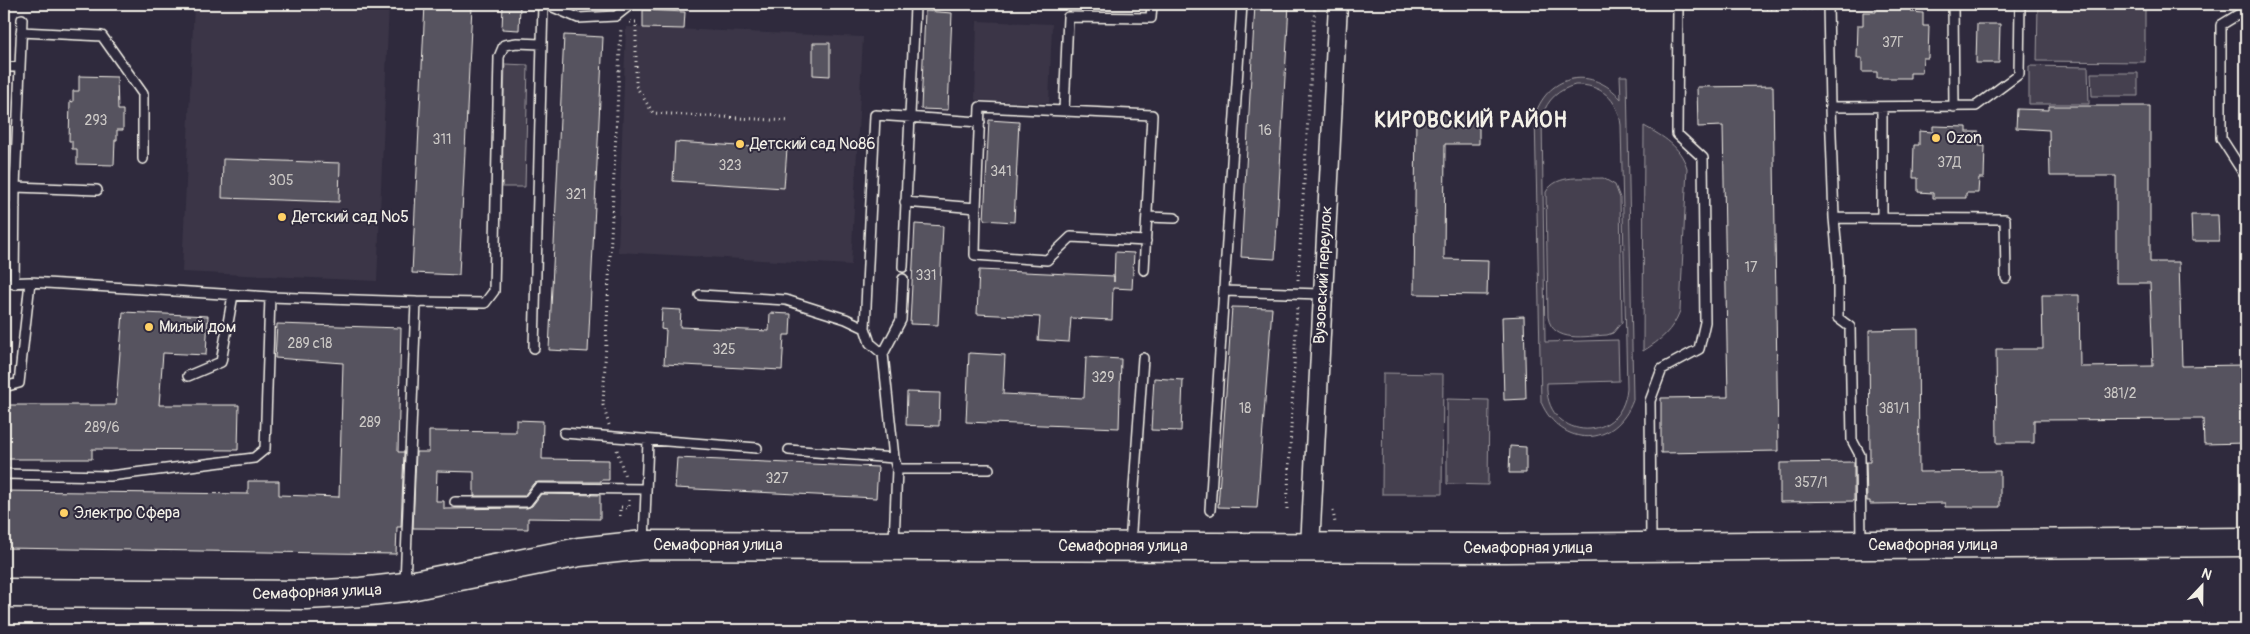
<svg xmlns="http://www.w3.org/2000/svg" width="2250" height="634" font-family="Pangolin,sans-serif">
  <style>
    .built { fill: #3b3647 }
    .green { fill: #454050; stroke: #9c989c; fill-rule: evenodd }
    .building { fill: #56525f; stroke: #f4f1e8 }
    .lines { fill: none; stroke-linecap: round; stroke-linejoin: round }
    .service-casing { stroke: #f4f1e8; stroke-width: 12 }
    .minor-casing { stroke: #f4f1e8; stroke-width: 21 }
    .trunk-casing { stroke: #f4f1e8; stroke-width: 31 }
    .path { stroke: #f4f1e8; stroke-width: 3; stroke-dasharray: 1 4; stroke-linecap: butt }
    .service { stroke: #2f2a3d; stroke-width: 9 }
    .minor { stroke: #2f2a3d; stroke-width: 18 }
    .trunk { stroke: #2f2a3d; stroke-width: 28 }
    .poi-dot { fill: #ffd166; stroke: #2f2a3d; stroke-width: 2 }
    .labels { text-anchor: middle; dominant-baseline: central; stroke-width: 4; stroke-linejoin: round; paint-order: stroke }
    .number-label { font-size: 14px; fill: #ccc9c6 }
    .poi-label { font-size: 16px; fill: #f4f1e8; stroke: #2f2a3d; text-anchor: start }
    .street-label { font-size: 16px; fill: #f4f1e8; stroke: #2f2a3d }
    .district-label { font-size: 21px; font-weight: bold; letter-spacing: 1px; fill: #f4f1e8; stroke: #2f2a3d }
  </style>
  <rect width="100%" height="100%" fill="#2f2a3d"/>
  <filter id="ink" filterUnits="userSpaceOnUse"><feTurbulence type="fractalNoise" baseFrequency=".02" numOctaves="2"/><feDisplacementMap in="SourceGraphic" scale="10" xChannelSelector="R" yChannelSelector="G"/><feConvolveMatrix kernelMatrix="1 2 1 2 8 2 1 2 1" color-interpolation-filters="sRGB"/></filter>
  <g filter="url(#ink)">
    <path class="built" d="M194 4H389L377 281 182 272Z
      M977 21 1052 24 1049 103 975 100Z
      M626 27 863 37 851 265 618 252Z"/>
    <path class="green" d="M2038 5 2145 7V62L2037 61Z
      M505 64 528 65 525 187H502Z
      M2029 66 2088 67 2089 104H2029Z
      M2091 73H2138V96H2092Z
      M1620 76H1627L1633 400C1616 448 1561 449 1541 402L1535 115C1549 73 1593 66 1621 99ZM1575 85C1601 84 1618 99 1621 125L1627 388C1622 447 1543 440 1547 383L1619 381 1618 340 1545 342 1542 116C1548 99 1558 90 1575 85Z
      M1644 126C1664 137 1680 146 1687 168L1680 311C1672 331 1661 340 1643 351Z
      M1603 178 1615 185 1620 198 1622 322 1613 333 1607 335C1586 336 1553 344 1548 317L1546 192C1557 173 1584 179 1603 178Z
      M1383 373 1443 374 1442 494H1382Z
      M1447 399 1489 400 1488 485 1447 484Z"/>
    <path class="building" d="M425 4 472 6 459 275 412 273Z
      M1255 4H1289L1275 259 1241 257Z
      M503 5 520 6 519 30 502 29Z
      M1876 6 1911 7V12L1923 13V26H1929L1928 58H1923L1922 73H1910V78H1877V72H1862V58H1857L1858 25H1863V12H1876Z
      M643 10 685 12 684 29 643 28Z
      M925 11 952 13 948 110 921 109Z
      M1977 24H2000L1999 63H1976Z
      M564 35 603 37 588 352 549 350Z
      M813 43H830V76L813 75Z
      M79 76 117 77 118 110H123V130H117V140H115L114 165 77 164V149H72V141H69L70 101 73 102V91H79Z
      M1773 86 1778 451 1661 453V398L1728 397 1723 126 1698 127 1697 87Z
      M2049 106H2150V262H2179L2182 366 2244 365 2245 443 2204 444 2203 419 2034 420V443H1997L1996 349H2043L2042 295H2079L2080 367 2153 366 2150 283H2116V176H2050L2049 130 2016 128 2017 109 2049 110Z
      M1416 114 1479 115V144H1445L1444 259 1488 260 1487 295 1414 294Z
      M989 120 1019 122 1014 222 984 220Z
      M1933 126 1967 127V132H1979V146H1985L1984 178H1979L1978 193H1966V198H1933V193L1918 192V178H1913L1914 145H1919V131L1933 132Z
      M675 142 787 149 784 188 673 181Z
      M223 159 340 163 339 202 222 198Z
      M2191 215H2218L2219 241H2192Z
      M915 224 943 226 938 325 910 324Z
      M1115 252 1134 253 1132 289 1113 288 1112 320 1071 318 1069 342 1038 340 1040 317 977 314 979 270 1114 276V282Z
      M1232 307 1272 308 1257 508 1218 507Z
      M662 309 681 310 680 327 769 331 770 313 791 314 790 335H784L782 370 664 364 666 330 661 329Z
      M123 312 208 316 206 355 163 353 159 405H239L238 450 92 449V459H4V405H116Z
      M1524 316 1526 399 1504 400 1502 317Z
      M277 324 401 328 398 452H404L401 527H397L396 554 4 548V491L248 494V481H279V495L339 497 343 363 275 358Z
      M1918 329 1919 472 2000 471V507H1945V503L1870 504V501H1867L1866 462H1870L1869 330Z
      M969 353 1005 355 1003 394 1084 398 1086 357 1121 359 1119 428 966 422Z
      M1154 378 1183 380 1181 431 1151 430Z
      M907 392 940 393 939 426 906 425Z
      M516 420 543 421 542 459 609 460V480H601V482H538L533 484 524 496H474V472L437 471 436 501H444V509L527 508 532 506 541 494 600 495V519L528 518V529L413 528 416 452H429V431L516 432Z
      M1510 446 1526 447V473H1509Z
      M677 458 878 467 876 498 675 488Z
      M1854 462V501L1780 502V463Z"/>
    <g class="lines">
      <g class="service-casing">
        <path id="service" d="M546 4 578 18 616 16 631 4
          M1828 4 1830 107
          M1953 4 1954 107
          M2246 15 2239 14 2221 25V138L2246 177
          M21 32 102 36 143 94V159
          M4 67H20
          M1882 108V217
          M1064 111 1068 17 1151 18 1152 4
          M15 187 97 190
          M905 202 976 208 975 255 1047 260 1071 237 1146 241
          M4 206 15 207
          M976 208 980 107 1152 115 1144 270
          M1147 217 1175 218
          M1834 218 2005 219 2006 278
          M903 267 915 7 914 4
          M4 283 30 282 270 297 416 302 405 584
          M14 284 15 187 22 19
          M1225 291 1321 294
          M700 295 786 300 846 319 865 328
          M416 302 485 303 494 291 499 57 504 45 517 43 541 44
          M534 348 543 4
          M883 354 870 343 865 328 875 115 980 122
          M188 376 221 362 233 295
          M4 387 19 383 30 282
          M564 433 757 448
          M789 450 894 458 897 469 894 542
          M894 458 883 354 901 320 903 279
          M897 469H989
          M4 474 110 476 254 458 265 449 270 297
          M455 502H527L538 488 646 489
          M1210 510 1242 4
          M644 543 648 441
          M1651 543 1650 401 1662 369 1699 349 1705 322 1703 158 1677 134 1678 4
          M1861 543 1860 455 1852 440 1850 327 1838 318V262L1834 218 1830 107 1976 106 2019 74 2020 4
          M1130 545 1143 358"/>
      </g>
      <g class="minor-casing">
        <path id="minor" d="M1310 547 1338 4"/>
      </g>
      <g class="trunk-casing">
        <path id="trunk" d="M4 593 306 595 361 592 405 587 579 552 644 545 1506 548 2246 542"/>
      </g>
      <path class="path" d="M1691 8 1815 9
        M630 22H636V86L653 113 790 121
        M1298 280 1315 4
        M609 425 603 405 621 27
        M617 450 625 477
        M1287 509 1297 306
        M1333 511 1335 523H1337
        M620 516V507L629 508V500"/>
      <use href="#service" class="service"/>
      <use href="#minor" class="minor"/>
      <use href="#trunk" class="trunk"/>
    </g>
  </g>
  <g class="poi-dot">
    <circle cx="1936" cy="138" r="5"/>
    <circle cx="740" cy="144" r="5"/>
    <circle cx="282" cy="217" r="5"/>
    <circle cx="149" cy="327" r="5"/>
    <circle cx="64" cy="513" r="5"/>
  </g>
  <g class="labels">
    <g class="number-label">
      <text x="1893" y="42">37Г</text>
      <text x="96" y="120">293</text>
      <text x="1265" y="130">16</text>
      <text x="442" y="139">311</text>
      <text x="1949" y="162">37Д</text>
      <text x="730" y="165">323</text>
      <text x="1001" y="171">341</text>
      <text x="281" y="180">305</text>
      <text x="576" y="194">321</text>
      <text x="1751" y="267">17</text>
      <text x="926" y="275">331</text>
      <text x="310" y="343">289 с18</text>
      <text x="724" y="349">325</text>
      <text x="1103" y="377">329</text>
      <text x="2120" y="393">381/2</text>
      <text x="1245" y="408">18</text>
      <text x="1894" y="408">381/1</text>
      <text x="370" y="422">289</text>
      <text x="102" y="427">289/6</text>
      <text x="777" y="478">327</text>
      <text x="1811" y="482">357/1</text>
    </g>
    <g class="poi-label">
      <text x="1946" y="138">Ozon</text>
      <text x="750" y="144">Детский сад №86</text>
      <text x="292" y="217">Детский сад №5</text>
      <text x="159" y="327">Милый дом</text>
      <text x="74" y="513">Электро Сфера</text>
    </g>
    <g class="street-label">
      <text transform="translate(1323 275) rotate(-87)">Вузовский переулок</text>
      <text x="718" y="545">Семафорная улица</text>
      <text x="1933" y="545">Семафорная улица</text>
      <text x="1123" y="546">Семафорная улица</text>
      <text x="1528" y="548">Семафорная улица</text>
      <text transform="translate(317 592) rotate(-2)">Семафорная улица</text>
    </g>
    <g class="district-label">
      <text x="1471" y="120">КИРОВСКИЙ РАЙОН</text>
    </g>
  </g>
  <rect width="2250" height="634" fill="none" stroke="#2f2a3d" stroke-width="20"/>
  <rect x="10" y="10" width="2230" height="614" fill="none" stroke="#f4f1e8" stroke-width="2" filter="url(#ink)"/>
  <g transform="translate(2202 586) rotate(22)" stroke="#2f2a3d" stroke-width="4" paint-order="stroke">
  <path d="M0-4L9 19L0 12L-9 19Z" fill="#f4f1e8"/>
  <text y="-8" font-size="14" font-weight="bold" text-anchor="middle" fill="#f4f1e8">N</text>
  </g>
</svg>
